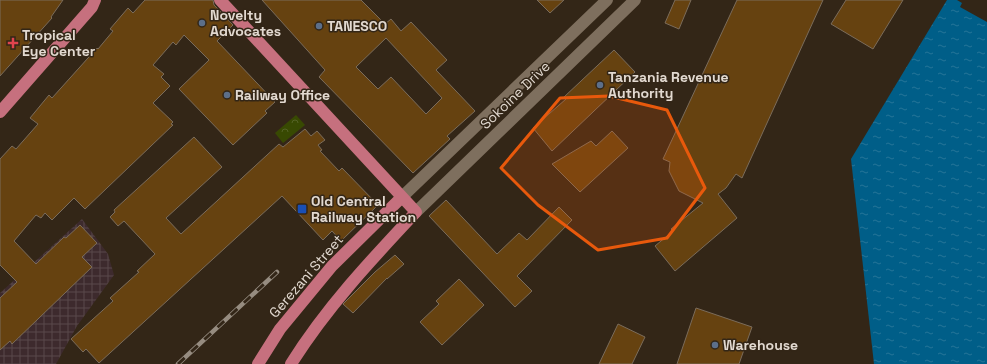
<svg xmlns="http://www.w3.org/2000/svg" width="987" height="364" font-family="'Space Grotesk',sans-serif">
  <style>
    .industrial { fill: url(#industrial-grid) }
    .forest { fill: url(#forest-crowns) }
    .water { fill: url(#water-ripples) }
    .pier { fill: #332617 }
    .building { fill: #664210; stroke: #7b6c5b; fill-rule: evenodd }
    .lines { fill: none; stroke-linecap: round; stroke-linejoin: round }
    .minor { stroke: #7e6f5e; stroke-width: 12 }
    .major { stroke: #c6707e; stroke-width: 12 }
    .rail-casing { stroke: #968c80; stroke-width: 4.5 }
    .rail { stroke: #332617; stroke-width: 3; stroke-dasharray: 9; stroke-linecap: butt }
    .marked { fill: #e8590c; fill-opacity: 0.2; stroke: #e8590c; stroke-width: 3; stroke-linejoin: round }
    .service-dot { fill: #5c6f8a; stroke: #332617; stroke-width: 1.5 }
    .health-dot { fill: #e0444e; stroke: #332617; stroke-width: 1.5 }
    .transit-dot { fill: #1a4fb4; stroke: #332617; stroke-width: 1.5 }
    .labels { text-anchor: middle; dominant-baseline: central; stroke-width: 3; stroke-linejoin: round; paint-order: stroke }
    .poi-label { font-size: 14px; font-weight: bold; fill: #e2d9d0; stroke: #332617; text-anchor: start }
    .street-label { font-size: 14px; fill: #e2d9d0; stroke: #332617 }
  </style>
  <defs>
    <pattern id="industrial-grid" width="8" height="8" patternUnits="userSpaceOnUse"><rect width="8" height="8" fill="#3d2a2d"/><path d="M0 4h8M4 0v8" fill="none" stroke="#59484a"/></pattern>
    <pattern id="forest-crowns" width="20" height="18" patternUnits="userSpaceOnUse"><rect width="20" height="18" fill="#384902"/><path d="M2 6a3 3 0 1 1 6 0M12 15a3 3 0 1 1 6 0" fill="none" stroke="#546326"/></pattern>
    <pattern id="water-ripples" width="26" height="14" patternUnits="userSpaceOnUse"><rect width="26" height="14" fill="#005e88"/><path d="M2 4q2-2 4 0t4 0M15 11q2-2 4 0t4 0" fill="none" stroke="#257498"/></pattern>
  </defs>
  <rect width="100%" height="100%" fill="#332617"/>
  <path class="industrial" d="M82 219 108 254 114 275 77 326 56 364H0V293Z"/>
  <path class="forest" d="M296 115 305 125 283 143 275 133Z"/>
  <path class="water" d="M947 0H987V364H874L851 159Z"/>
  <path class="pier" d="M957 0H987V22L960 7 962 3Z"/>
  <path class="building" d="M0 0H63L51 17 52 18 0 76Z
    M145 0H213L214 5 233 25 217 41 275 102 265 111 267 113 233 145 179 89 209 60 184 35 176 45 173 42 153 65 164 74 161 77 170 86 153 103 173 122 171 124 173 125 85 209 74 198 52 220 45 213 41 218 36 215 14 241 36 264 64 237 66 238 80 225 97 243 82 257 92 267 12 344 10 341 0 350V298L17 282 0 265V159L12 146 16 149 38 124 30 118 49 95 52 98 97 48 98 49 113 31 110 29 128 8 133 13Z
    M262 0H361L385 24 391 19 401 31 411 22 447 60 436 70 475 111 447 136 450 139 413 173 319 77 325 70ZM386 38 442 98 426 114 391 77 378 89 356 67Z
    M537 0H564L550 13Z
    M675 0H691L679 29 665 23Z
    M737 0H823L742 178 736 174 726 188 718 194 737 218 675 271 655 246 673 231 671 229 703 203 679 191 669 171 670 162 663 159Z
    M846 0H903L873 49 831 24Z
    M614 50 635 72 552 151 533 128 566 99 564 97Z
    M305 129 311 136 317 131 325 140 318 145 322 150 320 151 339 171 342 168 378 205 341 241 332 231 323 240 282 196 99 363 86 349 83 352 71 339 113 301 110 298 139 272 137 271 155 254 124 221 118 226 110 217 115 212 114 210 194 137 222 167 166 218 181 234 279 144 283 147Z
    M612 131 628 148 580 192 552 164 591 141 596 146Z
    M446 200 497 254 519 233 527 240 559 207 572 220 517 276 532 291 515 307 429 216Z
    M395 255 404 264 387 279V278L353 313 343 304 375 272Z
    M459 279 484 305 442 345 420 322 439 304 436 301Z
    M696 308 752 327 739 364H677Z
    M618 324 645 337 632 364H599Z"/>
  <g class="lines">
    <path class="minor" d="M402 197 607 0
      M416 212 635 0"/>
    <path class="major" d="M220 0 416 212C371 260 326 308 291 364
      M0 112 92 7 95 0
      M258 364 280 329 332 266 402 197"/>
    <g class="rail-casing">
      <path id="rail" d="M178 364 277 272"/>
    </g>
    <use href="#rail" class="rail"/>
  </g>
  <path class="marked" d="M609 96 667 110 705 188 667 238 598 250 538 205 501 168 560 98Z"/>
  <g class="service-dot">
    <circle cx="202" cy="23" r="4"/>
    <circle cx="319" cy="26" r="4"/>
    <circle cx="600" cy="85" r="4"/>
    <circle cx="227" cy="95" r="4"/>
    <circle cx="715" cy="345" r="4"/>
  </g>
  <path class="health-dot" d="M11 37h4v4h4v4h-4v4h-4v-4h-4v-4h4z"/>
  <rect class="transit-dot" x="297" y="204" width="10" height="10" rx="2"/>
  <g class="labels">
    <g class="poi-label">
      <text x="210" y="15">Novelty<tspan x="210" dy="16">Advocates</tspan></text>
      <text x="327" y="26">TANESCO</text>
      <text x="22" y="35">Tropical<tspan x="22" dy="16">Eye Center</tspan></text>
      <text x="608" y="77">Tanzania Revenue<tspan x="608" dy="16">Authority</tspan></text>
      <text x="235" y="95">Railway Office</text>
      <text x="311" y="201">Old Central<tspan x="311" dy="16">Railway Station</tspan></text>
      <text x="723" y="345">Warehouse</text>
    </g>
    <g class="street-label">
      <text transform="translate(515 95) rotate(-44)">Sokoine Drive</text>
      <text transform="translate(306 276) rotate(-49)">Gerezani Street</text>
    </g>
  </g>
</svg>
